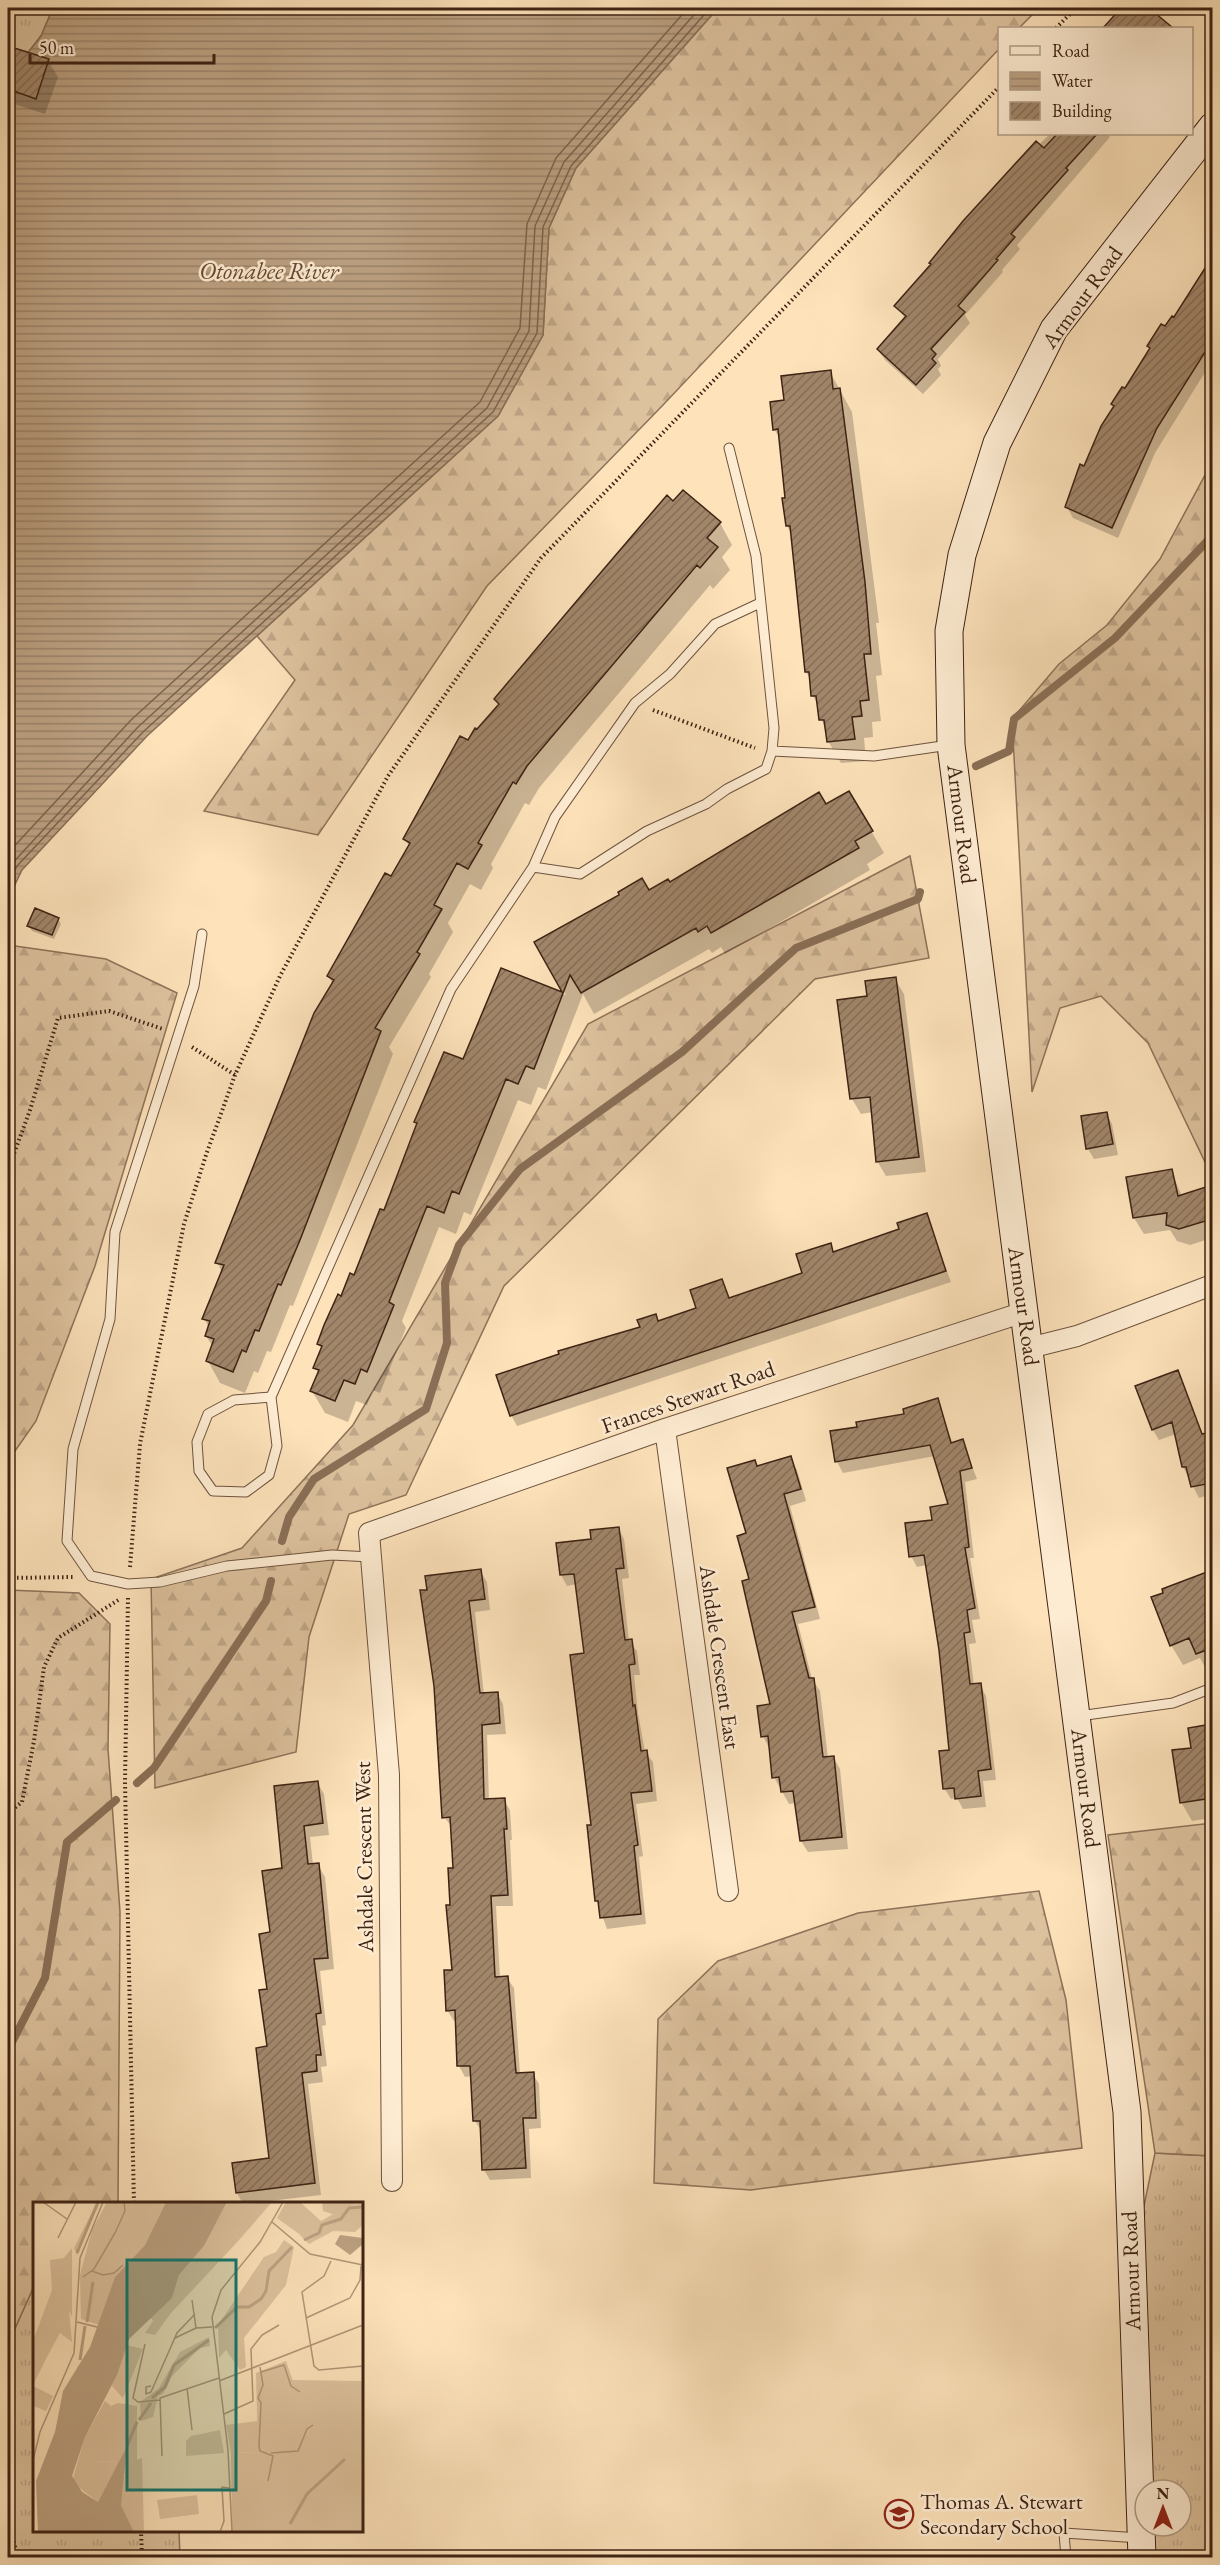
<svg xmlns="http://www.w3.org/2000/svg" width="1220" height="2565" font-family="'EB Garamond',serif">
  <style>
    .grass { fill: url(#grass-tufts); stroke: #8e7259; stroke-width: 1.5; fill-rule: evenodd }
    .forest { fill: url(#forest-firs); stroke: #8e7259; stroke-width: 1.5 }
    .water { fill: url(#water-rules); stroke: #8a6f56; stroke-width: 1.5 }
    .shadow { fill: #0003 }
    .lines { fill: none; stroke-linecap: round; stroke-linejoin: round }
    .shore { stroke: #7d624b; stroke-width: 1.5 }
    .stream { stroke: #8a6f56; stroke-width: 8 }
    .building { fill: url(#building-hatch); stroke: #3e2314; stroke-width: 1.5 }
    .service-casing { stroke: #6e533e; stroke-width: 11 }
    .minor-casing { stroke: #6e533e; stroke-width: 22 }
    .secondary-casing { stroke: #3e2314; stroke-width: 29 }
    .path { stroke: #3e2314; stroke-width: 4; stroke-dasharray: 1.5 3; stroke-linecap: butt }
    .service { stroke: #feecd2; stroke-width: 9 }
    .minor { stroke: #feecd2; stroke-width: 20 }
    .secondary { stroke: #feecd2; stroke-width: 27 }
    .labels { text-anchor: middle; dominant-baseline: central; stroke-width: 5; stroke-linejoin: round; paint-order: stroke }
    .street-label { font-size: 22px; fill: #3e2314; stroke: #feecd2 }
    .poi-label { font-size: 22px; fill: #3e2314; stroke: #feecd2; text-anchor: start }
    .water-label { font-size: 24px; font-style: italic; fill: #644935; stroke: #feecd2 }
    .inset-river { fill: none; stroke: #bca182; stroke-width: 3 }
    .inset-road { fill: none; stroke: #b19678; stroke-width: 1.5 }
    .view { fill: #0f766e; fill-opacity: 0.15; stroke: #0f766e; stroke-width: 3 }
    .inset-edge { fill: none; stroke: #3e2314; stroke-width: 3 }
  </style>
  <defs>
    <pattern id="grass-tufts" width="24" height="20" patternUnits="userSpaceOnUse" patternTransform="scale(1.5)"><rect width="24" height="20" fill="#ddc29e"/><path d="M3 7l-1-3M5 7V3M7 7l1-3M15 17l-1-3M17 17v-4M19 17l1-3" fill="none" stroke="#bfa687"/></pattern>
    <pattern id="forest-firs" width="22" height="20" patternUnits="userSpaceOnUse" patternTransform="scale(1.5)"><rect width="22" height="20" fill="#ddc29e"/><path d="M5 1l3.5 6h-7zM16 11l3.5 6h-7z" fill="#bfa687"/></pattern>
    <pattern id="water-rules" width="6" height="5" patternUnits="userSpaceOnUse" patternTransform="scale(1.5)"><rect width="6" height="5" fill="#bca182"/><path d="M0 2.5h6" fill="none" stroke="#9a8369"/></pattern>
    <pattern id="building-hatch" width="6" height="6" patternUnits="userSpaceOnUse" patternTransform="scale(1.5)"><rect width="6" height="6" fill="#a1866a"/><path d="M-1 1l2-2M0 6l6-6M5 7l2-2" fill="none" stroke="#856d56"/></pattern>
  </defs>
  <rect width="100%" height="100%" fill="#fde2ba"/>
  <filter id="stains"><feTurbulence type="fractalNoise" baseFrequency=".00333" numOctaves="4"/><feColorMatrix values="0 0 0 0 .2 0 0 0 0 .09 0 0 0 0 .02 0 0 0 .5 -.17"/></filter>
  <radialGradient id="worn" r=".72"><stop offset=".6" stop-color="#630" stop-opacity="0"/><stop offset="1" stop-color="#630" stop-opacity=".3"/></radialGradient>
  <path class="grass" d="M8 8H53L41 36 8 78Z
    M1155 2153 1212 2156V2557L1142 2558 1141 2220ZM1145 2490H1181V2526H1145Z
    M34 2286V2530L179 2531 180 2557H8V2344Z"/>
  <path class="forest" d="M718 8H1039L1019 28H1000L999 49 663 405 487 586 318 835 204 811 295 680 257 636 498 416 543 335 549 228 576 168Z
    M1212 462V1171L1205 1162 1148 1043 1101 996 1060 1008 1032 1092 1012 719 1059 664 1107 625 1160 559Z
    M910 856 929 958 815 979 504 1286 406 1495 349 1514 309 1637 296 1752 155 1788 151 1579 242 1548 353 1425 588 1024Z
    M8 945 106 959 177 993 95 1266 36 1421 8 1461Z
    M8 1590 79 1593 110 1624 108 1749 120 1912 118 2203 34 2204V2286L8 2344Z
    M1212 1823V2156L1155 2153 1108 1835Z
    M1039 1891 1066 2000 1082 2148 751 2190 654 2183 658 2019 718 1961 858 1913Z"/>
  <path class="water" d="M53 8H718L576 168 549 228 543 335 498 416 147 736 22 870 8 899V78L41 36Z"/>
  <path class="shadow" d="M1135 8H1147L1160 19 1165 28H1116Z
    M8 47 48 61 58 77 45 114 8 102Z
    M1050 134H1108L1110 137 1017 245 1020 249 1002 270 1003 272 965 315 970 323 938 359 941 366 938 369 941 375 923 394 885 360 878 350 906 320 896 306 996 186Z
    M1212 270V361L1155 453 1118 538 1073 518 1067 507 1125 391 1151 350 1148 346 1174 319Z
    M830 372 852 412 879 623H876L882 675 876 676 881 721 872 722 873 737 864 738 866 761 841 763 828 741 818 705 813 696 811 680 806 672 792 535 787 526 781 440 774 429 785 402Z
    M674 503 720 523 732 545 722 557 730 570 713 589 710 585 539 788 529 805 525 803 491 864 493 868 481 890 470 884 448 923 453 932 429 974 431 977 389 1047 393 1054 293 1306 290 1305 271 1352 267 1351 258 1373 254 1371 245 1393 220 1383 208 1361 213 1347 206 1336 209 1328 204 1318 222 1272 217 1262 333 984 328 976 410 847 405 839 469 742 499 706 496 699Z
    M849 793 884 853 867 864 870 870 725 954 721 947 712 953 709 949 594 1014 583 994 546 1090 538 1087 531 1105 518 1100 471 1215 464 1212 456 1234 439 1227 402 1321 406 1328 380 1393 373 1390 367 1405 356 1401 348 1422 325 1413 312 1391 319 1374 315 1367 322 1349 319 1344 355 1277 385 1212 418 1125 416 1122 464 1061 502 970 566 995 536 942 669 884Z
    M58 919 61 924 54 939 32 931 29 926Z
    M895 979 904 994 926 1172 886 1176 877 1161 873 1112 861 1114 852 1099 838 1001 869 998Z
    M1106 1113 1112 1124 1118 1155 1094 1159 1088 1149 1082 1117Z
    M1171 1171 1182 1196 1212 1187V1238L1190 1245 1177 1241 1170 1230 1144 1234 1134 1218 1128 1179Z
    M926 1215 951 1282 517 1426 511 1415 659 1323 698 1309 722 1281 730 1299 804 1274 830 1245 834 1253 901 1230Z
    M1177 1372 1203 1435 1212 1433V1494L1199 1498 1183 1467 1176 1434 1159 1440 1153 1430Z
    M937 1400 953 1444 962 1441 977 1479 965 1482 974 1558H970L980 1619 972 1620 976 1643 969 1644 974 1686 980 1685 986 1696 996 1780 983 1781 986 1807 963 1809 957 1798 951 1799 944 1788 950 1751 940 1650 927 1565 917 1567 911 1556 933 1521 950 1506 935 1456 843 1473 837 1462 832 1432 906 1415Z
    M790 1458 797 1470 806 1501 790 1506 820 1619 798 1624 812 1679 820 1691 828 1758 833 1757 840 1769 848 1849 808 1852 801 1841 796 1803 789 1804 774 1777 769 1748 763 1736 772 1705 751 1580 748 1534 755 1461 758 1468Z
    M618 1528 624 1539 629 1578 622 1579 629 1641 637 1651 640 1675H634L638 1713 645 1752 653 1762 657 1801 636 1804 643 1856 639 1857 646 1924 607 1929 597 1901 586 1655 577 1584 567 1586 561 1575 593 1540Z
    M1212 1568V1672L1208 1673 1200 1658 1183 1665 1171 1645 1208 1574 1206 1570Z
    M480 1571 487 1582 490 1610 475 1612 484 1695 497 1693 503 1704 506 1734 487 1735 489 1801 504 1800 510 1810 512 1840H510L513 1906H496L500 1978H507L514 1988 520 2074H533L539 2084 541 2128 529 2129 531 2178 490 2180 484 2170 482 2131 474 2120 472 2076 465 2077 459 2066 457 2021H454L447 2010 453 1971 451 1906 455 1869 453 1828 444 1817 434 1686 422 1592Z
    M1212 1726V1818L1192 1821 1181 1802 1193 1749 1190 1730Z
    M317 1782 324 1794 329 1835 310 1837 313 1865H318L325 1877 334 1969 320 1971 326 2025 322 2026 327 2066 321 2067 323 2082 308 2084 321 2195 243 2204 237 2193 270 2159 269 1991 272 1933 283 1869Z"/>
  <g class="lines">
    <path class="shore" d="M8 853 131 720 480 402 520 328 527 224 556 158 688 8
      M8 868 138 727 487 408 529 331 535 226 564 162 700 8
      M8 885 17 866 143 732 493 412 537 333 543 227 571 166 710 8"/>
    <path class="stream" d="M976 766 1009 751 1014 719 1115 638 1212 536
      M282 1541 289 1517 314 1479 426 1409 447 1343 445 1283 459 1245 520 1169 682 1052 796 948 918 899 920 892
      M137 1783 154 1768 266 1601 271 1581
      M8 2050 45 1978 67 1842 116 1800"/>
  </g>
  <path class="building" d="M1121 8H1149L1173 28H1103Z
    M8 46 49 59 36 99 8 89Z
    M1057 134H1097L1066 168 1068 170 1011 234 1015 237 996 259 998 260 958 306 965 312 931 349 936 354 932 359 936 363 916 385 877 349 906 316 894 306 931 264 929 263 963 221 1036 141 1044 148Z
    M1212 257V341L1157 428 1112 528 1065 507 1080 464 1084 466 1101 426 1114 406 1111 404 1122 387 1125 388 1150 348 1147 346 1161 324 1165 326 1172 316 1174 317Z
    M831 370 833 389 840 388 865 582 871 654H864L869 700 860 701 862 716 852 717 855 739 827 742 824 720H819L816 696H811L809 672H805L790 526H786L782 498H785L778 429 773 430 770 402 784 400 781 376Z
    M683 490 721 522 707 538 718 547 700 568 697 565 527 766 516 784 513 782 478 843 482 845 468 869 457 863 434 905 442 909 417 952 420 954 375 1028 381 1031 300 1240 281 1285 278 1284 259 1331 255 1330 246 1352 242 1350 233 1372 206 1361 214 1339 205 1336 210 1321 202 1319 224 1265 215 1263 314 1013 334 980 327 976 385 873 391 876 410 843 403 839 460 736 468 740 475 728 477 729 499 704 494 699 591 584 667 495 673 501Z
    M849 791 873 831 855 841 859 848 711 933 707 926 698 932 696 928 581 993 570 975 534 1069 526 1066 518 1084 506 1079 459 1194 452 1191 444 1213 427 1206 389 1302 394 1305 367 1372 361 1369 355 1384 344 1380 335 1401 310 1391 319 1370 313 1368 322 1346 317 1344 324 1325 338 1294 341 1296 350 1273 354 1275 380 1209 384 1210 417 1123 414 1122 444 1052 463 1059 501 968 562 992 534 942 619 895 618 892 642 878 649 890 668 879 670 882 819 792 826 804Z
    M35 908 59 918 52 935 27 926Z
    M896 977 919 1157 876 1162 870 1097 850 1099 837 1000 867 996 865 981Z
    M1107 1112 1113 1144 1086 1149 1081 1116Z
    M1172 1169 1178 1196 1212 1185V1219L1179 1229 1166 1225 1167 1213 1133 1218 1126 1177Z
    M927 1213 946 1271 510 1416 496 1375 559 1354 558 1351 640 1327 637 1320 656 1314 658 1321 696 1308 690 1290 722 1279 729 1298 802 1273 796 1254 831 1243 833 1252 899 1229 897 1223Z
    M1178 1370 1202 1434 1212 1432V1483L1191 1487 1186 1467H1182L1172 1422 1152 1430 1135 1386Z
    M938 1398 951 1443 963 1439 972 1468 960 1471 969 1547 965 1548 975 1608 967 1610 970 1632 964 1633 970 1684 981 1683 991 1769 978 1771 981 1796 955 1799 954 1788 943 1789 939 1751 949 1750 939 1650 924 1555 909 1557 905 1523 932 1520 930 1507 948 1504 930 1445 835 1462 830 1431 857 1427 856 1422 904 1414 903 1409Z
    M791 1456 801 1489 784 1494 815 1607 792 1612 809 1678H814L823 1757 834 1756 842 1837 800 1841 793 1791 781 1792 779 1777 772 1778 768 1736 761 1737 757 1706 770 1704 742 1581 749 1579 737 1536 746 1533 727 1468 755 1460 757 1466Z
    M619 1527 624 1568 616 1569 625 1640 632 1639 635 1664 629 1665 633 1706 635 1705 641 1751 647 1750 652 1791 631 1793 638 1845 634 1846 641 1914 600 1918 598 1901H595L587 1825H591L570 1655 584 1653 574 1574 560 1575 556 1543 591 1539 590 1530Z
    M481 1569 485 1599 469 1601 480 1693 498 1692 500 1723 482 1725 484 1799 505 1798 507 1829H504L508 1895 491 1896 495 1977 508 1976 516 2073 534 2072 536 2118H523L526 2168 482 2170 480 2121H473L470 2066H457L455 2010 446 2011 444 1970H452L446 1905H450L448 1868H453L450 1817 442 1818 434 1686 420 1590H427L425 1576Z
    M1212 1570V1648L1196 1654 1189 1638 1170 1646 1151 1597 1163 1593 1162 1589Z
    M1212 1724V1798L1180 1803 1172 1750 1191 1748 1188 1728Z
    M318 1781 323 1823 304 1826 308 1864 319 1863 328 1958 314 1959 321 2013 316 2014 321 2055H316L317 2071 302 2073 315 2183 236 2193 232 2163 269 2158 256 2048 267 2046 259 1990 267 1989 259 1934 270 1932 262 1871 282 1868 274 1786Z"/>
  <g class="lines">
    <g class="service-casing">
      <path id="service" d="M772 751 874 756 949 745
        M533 867 580 874 647 831 706 804 727 789 766 769 772 751 774 728 756 556 729 448
        M202 934 194 986 115 1232 110 1319 73 1449 67 1541 91 1576 128 1584 160 1582 227 1566 332 1555 371 1557
        M271 1397 234 1400 208 1414 197 1442 199 1471 213 1491 246 1492 269 1475 277 1446 271 1397 451 989 533 867 555 817 635 703 670 674 715 624 760 603
        M1079 1716 1173 1703 1212 1688
        M1066 2558 1064 2533 1140 2538"/>
    </g>
    <g class="minor-casing">
      <path id="minor" d="M1029 1348 1077 1336 1212 1285
        M665 1429 728 1891
        M392 2181 389 1775 369 1533 665 1429 1024 1312"/>
    </g>
    <g class="secondary-casing">
      <path id="secondary" d="M1142 2558 1127 2112 951 745 949 631 962 555 997 443 1054 329 1212 127"/>
    </g>
    <path class="path" d="M1056 28 1076 8
      M653 710 755 748
      M192 1047 235 1075
      M8 1170 30 1110 58 1018 109 1011 163 1029
      M130 1567 140 1444 184 1224 206 1155 235 1075 280 976 388 776 541 558 1000 86
      M8 1578 73 1577
      M128 1598 125 1783 134 2204
      M8 1813 22 1802 34 1741 44 1667 58 1638 120 1599
      M8 2520 18 2558
      M141 2530 142 2558"/>
    <use href="#service" class="service"/>
    <use href="#minor" class="minor"/>
    <use href="#secondary" class="secondary"/>
  </g>
  <defs>
    <g id="school-ring" transform="scale(1.5)"><circle r="9.5" fill="#feecd2" stroke="#8f2418" stroke-width="1.5"/><path d="M0-5L7-2L0 1L-7-2ZM-4 1L0 2.5L4 1V4Q0 6-4 4Z" fill="#8f2418"/></g>
  </defs>
  <g fill-rule="evenodd">
    <use href="#school-ring" x="899" y="2514"/>
  </g>
  <g class="labels">
    <g class="street-label">
      <text transform="translate(1082 297) rotate(-54)">Armour Road</text>
      <text transform="translate(962 824) rotate(83)">Armour Road</text>
      <text transform="translate(1024 1306) rotate(82)">Armour Road</text>
      <text transform="translate(688 1397) rotate(-19)">Frances Stewart Road</text>
      <text transform="translate(720 1657) rotate(82)">Ashdale Crescent East</text>
      <text transform="translate(1086 1788) rotate(83)">Armour Road</text>
      <text transform="translate(364 1857) rotate(-91)">Ashdale Crescent West</text>
      <text transform="translate(1131 2271) rotate(-92)">Armour Road</text>
    </g>
    <g class="poi-label">
      <text x="920" y="2501">Thomas A. Stewart<tspan x="920" dy="25">Secondary School</tspan></text>
    </g>
    <g class="water-label">
      <text x="269" y="270">Otonabee River</text>
    </g>
  </g>
  <g transform="translate(33 2202)">
    <rect width="330" height="330" fill="#fde2ba"/>
    <path d="M64 0H67L44 53 41 46ZM74 0H133L112 43 82 75 66 123 48 117 47 73 59 28ZM239 0 207 37 195 24 204 2ZM253 0H267L289 20 266 32 244 16ZM289 0H327L302 13 290 9ZM39 46V115L32 100 30 68 31 56ZM0 151 15 153 0 183ZM253 159 262 185 330 179V330H199L198 251 225 250 223 171ZM0 184 20 194 13 209 0 204ZM109 256 111 330H101L88 303 89 278 99 259ZM58 259 86 260 65 300 39 280Z" fill="#ddc29e"/>
    <path d="M194 0H222L204 2 196 24 207 37 138 111 122 133 112 131 120 119 117 115 139 95 146 73 171 44ZM251 38 261 45 253 83 211 136 213 165 207 168 193 148 186 156 185 123 231 55 243 50ZM31 56 39 140 27 131 15 153H4L0 151V139L19 88 17 58ZM176 135 177 144 167 146 139 174 130 192 125 194 120 215 108 219 107 200 126 186 147 150ZM93 143 110 147 90 196 79 184ZM258 178 330 179V187L307 192 274 226 265 244 229 248 228 245 254 242 291 188 262 187ZM72 199 78 204 85 201 104 204V258L99 259 93 274 90 270 93 245 86 260 58 259 49 274 39 280 52 235ZM226 219 225 250 198 251 193 223ZM187 228 191 251 153 254V239L158 234Z" fill="#ddc29e"/>
    <path d="M330 0V23L322 30 300 29 276 42 266 32 307 8Z" fill="#ddc29e"/>
    <path d="M68 263 79 269 63 295 52 288ZM164 293 166 312 127 317 124 298Z" fill="#ddc29e"/>
    <path d="M133 0H194L171 44 146 73 139 96 96 137 84 173 52 235 39 274 49 290 65 300 94 244 88 303 101 330H5L3 279 22 230 30 189 57 145 82 75 112 43ZM307 33 330 36V42L317 53 302 42Z" fill="#bca182"/>
    <path class="inset-river" d="M271 38 286 31 289 23 308 17 316 6 330 5M44 51 65 0M54 120 60 80M182 126 204 105H216L228 97 233 89 236 69 259 45M47 158 52 124M119 196 132 185 141 163 176 138M106 218 118 201M94 244 104 220M257 322 274 292 312 257"/>
    <path class="inset-road" d="M10 0 34 17M239 20 277 52 330 63M25 36 43 0M298 59 291 74 269 90 281 164 286 168 330 164M0 66V94M59 69 70 73 81 71 90 63M50 75 61 67 82 31 92 9 91 0M159 98 163 126M273 116 317 96 327 78 328 64M44 120 64 125M142 136 163 126 179 125M112 142 100 196 105 200 127 198M227 165 230 183 225 196 228 201 226 244 227 249 240 254 235 279M228 170 251 163 258 184 267 190M186 179 330 123M118 184 113 185V192L118 190 144 131 162 112M154 186 159 228M191 212 220 199 218 147 229 133 246 123M238 251 265 249 274 227 280 223M129 254 127 196 186 176M0 258 7 230 41 151 47 56 70 0M187 330 191 319 189 285 196 286M199 330 195 248 179 115 188 88 227 40 250 0"/>
    <path class="view" d="M94 58H203V288H94Z"/>
    <rect width="330" height="330" class="inset-edge"/>
  </g>
  <rect width="1220" height="2565" fill="none" stroke="#fde2ba" stroke-width="30"/>
  <rect x="9" y="9" width="1202" height="2547" fill="none" stroke="#3e2314" stroke-width="3"/>
  <rect x="15" y="15" width="1190" height="2535" fill="none" stroke="#3e2314" stroke-width="1.5"/>
  <rect x="998" y="27" width="195" height="108" fill="#feecd2" stroke="#b19c86" stroke-width="1.5"/>
  <rect x="1010" y="46" width="30" height="9" fill="#feecd2" stroke="#b19c86" stroke-width="1.5"/>
  <text x="1052" y="57" font-size="18" fill="#3e2314">Road</text>
  <rect x="1010" y="72" width="30" height="18" fill="url(#water-rules)" stroke="#b19c86" stroke-width="1.5"/>
  <text x="1052" y="87" font-size="18" fill="#3e2314">Water</text>
  <rect x="1010" y="102" width="30" height="18" fill="url(#building-hatch)" stroke="#b19c86" stroke-width="1.5"/>
  <text x="1052" y="117" font-size="18" fill="#3e2314">Building</text>
  <g transform="translate(1163 2508)"><circle r="28" fill="#feecd2" stroke="#b19c86" stroke-width="1.5"/>
  <path d="M0-4.5L10 22L0 15L-10 22Z" fill="#8f2418"/>
  <text y="-9" font-size="16" font-weight="bold" text-anchor="middle" fill="#3e2314">N</text>
  </g>
  <path d="M30 54v9h184v-9" fill="none" stroke="#3e2314" stroke-width="3"/>
  <text x="39" y="54" font-size="18" fill="#3e2314" stroke="#feecd2" stroke-width="4.5" paint-order="stroke">50 m</text>
  <rect width="100%" height="100%" filter="url(#stains)"/>
  <rect width="100%" height="100%" fill="url(#worn)"/>
</svg>
